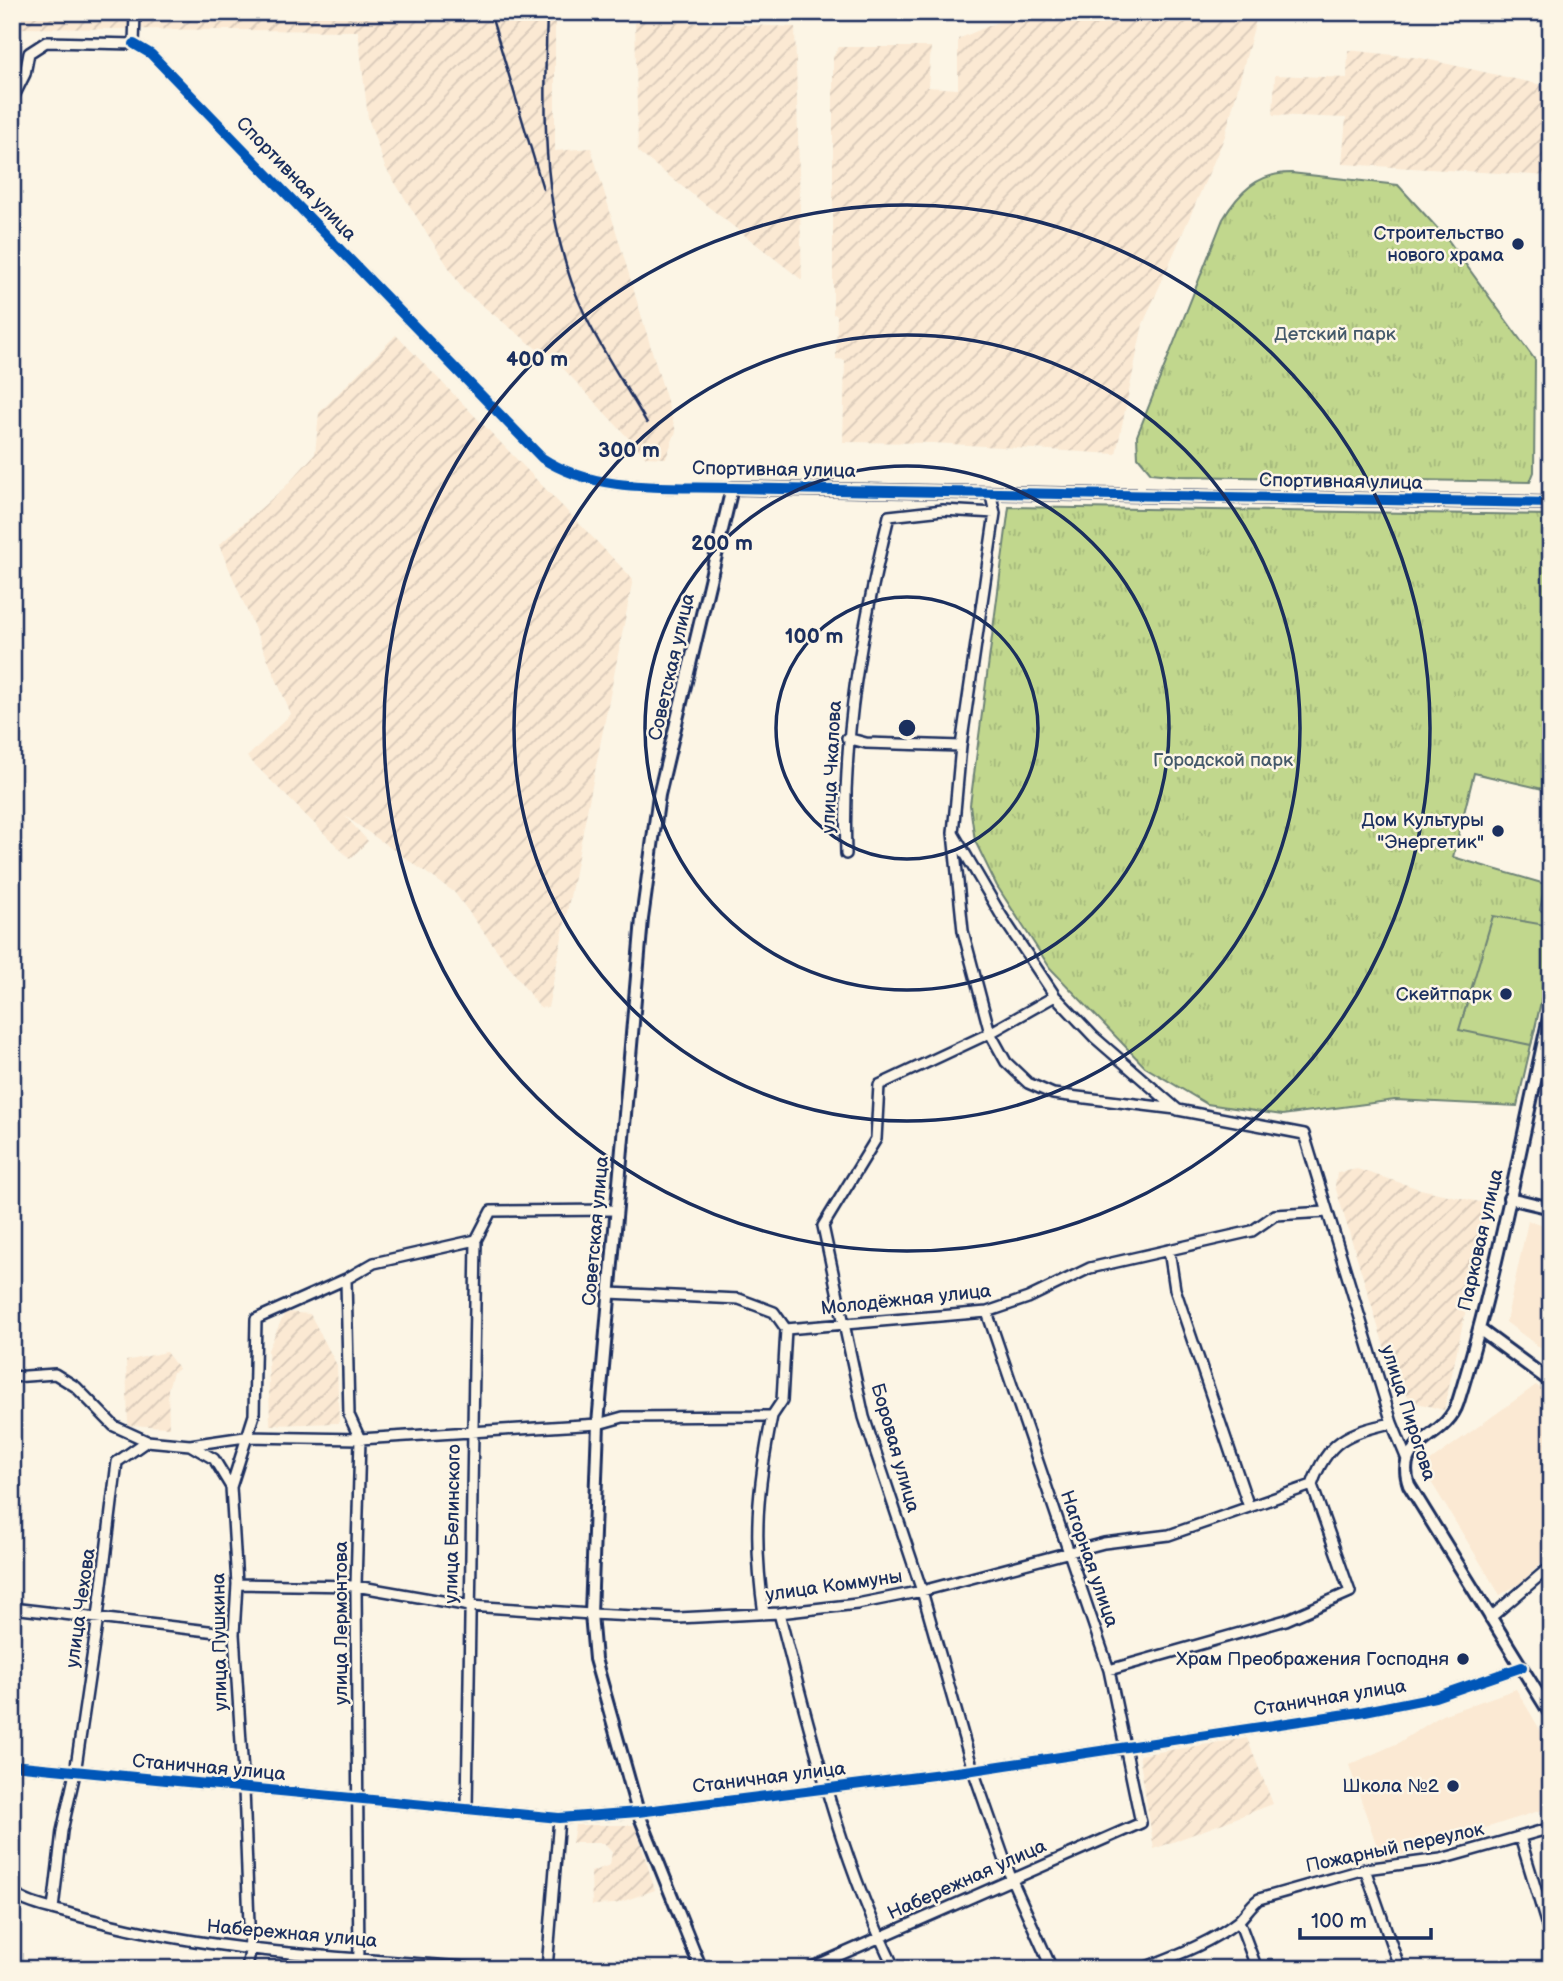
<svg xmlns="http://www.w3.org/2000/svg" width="1563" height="1981" font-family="'Balsamiq Sans',sans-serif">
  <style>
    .built { fill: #fbe9d3 }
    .industrial { fill: url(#industrial-furrows) }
    .grass { fill: url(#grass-tufts); stroke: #6e8376; stroke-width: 2 }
    .pitch { fill: #c1d78d; stroke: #6e8376; stroke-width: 2 }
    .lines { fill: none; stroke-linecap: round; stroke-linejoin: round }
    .minor-casing { stroke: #1b2f5e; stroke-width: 14 }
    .tertiary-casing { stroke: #1b2f5e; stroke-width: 16 }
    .minor { stroke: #fcf5e5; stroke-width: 9 }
    .tertiary { stroke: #fcf5e5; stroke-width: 10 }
    .rail { stroke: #1b2f5e; stroke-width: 2.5 }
    .cycleway-casing { stroke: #fcf5e5; stroke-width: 15 }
    .cycleway { stroke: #0057b8; stroke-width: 10 }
    .ring { fill: none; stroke: #1b2f5e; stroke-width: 3.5 }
    .poi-dot { fill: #1b2f5e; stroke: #fcf5e5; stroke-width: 2.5 }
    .labels { text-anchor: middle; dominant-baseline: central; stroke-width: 5; stroke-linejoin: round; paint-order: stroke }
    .street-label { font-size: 19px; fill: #1b2f5e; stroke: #fcf5e5 }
    .poi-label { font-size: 19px; fill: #1b2f5e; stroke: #fcf5e5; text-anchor: end }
    .park-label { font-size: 19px; fill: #44596a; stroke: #fcf5e5 }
    .centre { fill: #1b2f5e; stroke: #fcf5e5; stroke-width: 3.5 }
    .ring-label { font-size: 21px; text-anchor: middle; font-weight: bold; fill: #1b2f5e; stroke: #fcf5e5; stroke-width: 5; stroke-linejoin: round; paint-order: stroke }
  </style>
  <defs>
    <pattern id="industrial-furrows" width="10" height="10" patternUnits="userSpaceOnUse" patternTransform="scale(1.75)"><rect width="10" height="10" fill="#fbe9d3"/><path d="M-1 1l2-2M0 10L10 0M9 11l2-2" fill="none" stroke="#d7c8b8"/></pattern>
    <pattern id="grass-tufts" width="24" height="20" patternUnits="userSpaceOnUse" patternTransform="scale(1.75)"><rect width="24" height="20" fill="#c1d78d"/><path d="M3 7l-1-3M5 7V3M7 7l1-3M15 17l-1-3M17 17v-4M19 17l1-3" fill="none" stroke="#a5b97c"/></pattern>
  </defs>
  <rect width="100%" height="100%" fill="#fcf5e5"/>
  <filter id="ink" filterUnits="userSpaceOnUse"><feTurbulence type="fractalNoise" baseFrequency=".0143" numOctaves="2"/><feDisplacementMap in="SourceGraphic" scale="14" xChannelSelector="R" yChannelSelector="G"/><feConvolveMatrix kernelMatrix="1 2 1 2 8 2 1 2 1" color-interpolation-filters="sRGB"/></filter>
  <g filter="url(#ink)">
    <path class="built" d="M1528 1221 1551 1226V1341L1543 1350 1506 1322Z
      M1536 1385 1551 1396V1553L1522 1582 1500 1595 1422 1467Z
      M1516 1689 1551 1748V1807L1382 1861 1349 1765 1398 1743 1442 1715Z"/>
    <path class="industrial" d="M12 12H555V151L591 148 676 431 666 458 646 457 546 350H538L463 290 385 167 368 118 358 31 12 28Z
      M1258 12 1225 136 1143 324 1116 454 934 443 843 442 845 360 836 359 837 315 833 314V57L839 47H931L928 87 958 89V39L1017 14Z
      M635 20 795 27 802 280 638 152Z
      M1348 50 1421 58 1551 87V176L1342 164 1346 118 1273 115 1275 75 1347 78Z
      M396 335 633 579 548 1008 539 1007 454 892 345 816 368 841 350 859 247 757 291 714 219 545 285 487 315 454 319 413Z
      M1357 1169 1420 1189 1489 1204 1444 1410 1413 1402 1396 1385 1335 1186 1337 1173Z
      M285 1312 310 1314 337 1365 339 1423 270 1425 268 1350Z
      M166 1352 179 1369 173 1372 168 1389 169 1427 128 1425 126 1361Z
      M1247 1738 1273 1804 1154 1849 1139 1755Z
      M575 1825H635L655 1890 615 1904 592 1905 591 1872 610 1865 612 1852 603 1843H572Z"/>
    <path class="grass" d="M1291 173 1398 185 1448 240 1535 360 1534 472 1530 482 1180 476 1151 473 1138 457 1137 436 1223 219C1239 192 1258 173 1291 173Z
      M1009 507 1551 515V791L1474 773 1453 857 1545 884 1540 910 1551 914V958L1517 1106 1395 1100 1282 1115 1207 1104 1145 1067 1050 968 997 886 975 841 970 805Z"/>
    <path class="pitch" d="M1493 916 1551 926V958L1531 1045 1459 1030Z"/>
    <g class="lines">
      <g class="minor-casing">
        <path id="minor" d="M134 44 151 54 542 458C596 494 670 486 732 488
          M134 44 135 12
          M12 100 25 74 29 53 46 42 134 44
          M990 492 995 513 961 746 953 833 963 931 990 1033 1006 1062 1028 1083 1053 1094 1176 1109
          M847 738 866 743 961 746
          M953 833 1001 915 1055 996 1094 1037 1178 1110 1304 1134 1392 1423 1406 1457
          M846 854C842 735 861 631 889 516L943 510 995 513
          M1169 1250 1175 1289 1249 1507
          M346 1279 349 1415 360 1439 356 1586 359 1969
          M609 1293 739 1299 774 1312 786 1329
          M786 1329 987 1312 1028 1298 1090 1268 1252 1231 1275 1215 1326 1212
          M12 1377 55 1374 76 1387 114 1426 147 1441 117 1462 98 1617 75 1773 62 1831 53 1909
          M147 1441 190 1445 245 1437 360 1439 598 1424 623 1417 772 1416
          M190 1445 214 1459 231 1487
          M237 1584 356 1586 470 1606 591 1614 678 1618 779 1613 857 1604 922 1591 1104 1543 1169 1535 1312 1485C1327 1441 1348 1432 1392 1423
          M12 1608 234 1634
          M779 1613C811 1733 839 1857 895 1969
          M764 1614C753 1540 757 1490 772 1416L782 1401 786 1329
          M1490 1618 1551 1566
          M1109 1670 1286 1620 1350 1592 1312 1485
          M12 1765 559 1818 638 1812 973 1770 1360 1712 1435 1697 1522 1667
          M467 1808 476 1240
          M1520 1837 1551 1939
          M1365 1869 1400 1969
          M12 1892C24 1904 54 1909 71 1914 210 1954 347 1957 490 1969
          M1239 1921 1257 1969
          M247 1969 250 1951 244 1789 234 1634 237 1584 231 1487 254 1415 256 1319 346 1279 374 1263 476 1240 491 1211 615 1210
          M547 1969 559 1818
          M808 1969 1141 1823 1109 1670 987 1312
          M1052 1969 1011 1878 973 1770 922 1591 864 1417 823 1226 876 1139 879 1085 990 1033 1055 996
          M1141 1969C1174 1956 1209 1944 1237 1922 1245 1916 1249 1906 1259 1899L1365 1869 1441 1859 1551 1828"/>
      </g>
      <g class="tertiary-casing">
        <path id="tertiary" d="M1551 1009C1521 1140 1498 1274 1458 1402 1446 1441 1393 1439 1409 1485L1551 1715
          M1509 1198 1551 1208
          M1479 1329 1551 1382
          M701 1969 638 1812 595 1659 591 1614 598 1424 642 919 659 795 732 488 1551 503"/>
      </g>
      <use href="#minor" class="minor"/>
      <use href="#tertiary" class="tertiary"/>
      <path class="rail" d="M490 12 543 189
        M547 12C544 114 540 222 586 317 603 353 627 388 647 423"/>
      <g class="cycleway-casing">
        <path id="cycleway" d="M134 44 151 54 542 458C596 494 670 486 732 488L1551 503
          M12 1765 559 1818 638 1812 973 1770 1360 1712 1435 1697 1522 1667"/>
      </g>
      <use href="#cycleway" class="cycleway"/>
    </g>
  </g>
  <g class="ring">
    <circle cx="907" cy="728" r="131"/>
    <circle cx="907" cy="728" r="262"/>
    <circle cx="907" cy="728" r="393"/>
    <circle cx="907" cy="728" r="523"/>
  </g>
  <g class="poi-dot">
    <circle cx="1518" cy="244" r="7"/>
    <circle cx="1498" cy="831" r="7"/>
    <circle cx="1506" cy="994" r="7"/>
    <circle cx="1463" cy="1659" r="7"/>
    <circle cx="1453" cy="1786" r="7"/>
  </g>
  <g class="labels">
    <g class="street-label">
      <text transform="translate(296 179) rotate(46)">Спортивная улица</text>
      <text transform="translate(774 470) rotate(1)">Спортивная улица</text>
      <text transform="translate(1341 482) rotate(1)">Спортивная улица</text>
      <text transform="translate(672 667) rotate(-77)">Советская улица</text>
      <text transform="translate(832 767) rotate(-87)">улица Чкалова</text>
      <text transform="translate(596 1231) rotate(-85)">Советская улица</text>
      <text transform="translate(1481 1240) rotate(-77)">Парковая улица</text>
      <text transform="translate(906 1300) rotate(-6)">Молодёжная улица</text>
      <text transform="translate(1408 1413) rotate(72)">улица Пирогова</text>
      <text transform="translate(895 1448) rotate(74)">Боровая улица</text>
      <text transform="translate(453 1524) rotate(-89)">улица Белинского</text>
      <text transform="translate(1089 1559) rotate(71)">Нагорная улица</text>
      <text transform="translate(834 1586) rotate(-8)">улица Коммуны</text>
      <text transform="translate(81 1608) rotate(-82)">улица Чехова</text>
      <text transform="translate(341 1623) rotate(-90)">улица Лермонтова</text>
      <text transform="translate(220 1642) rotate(-91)">улица Пушкина</text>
      <text transform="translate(1330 1698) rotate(-9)">Станичная улица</text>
      <text transform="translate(209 1768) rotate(5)">Станичная улица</text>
      <text transform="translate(769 1778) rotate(-7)">Станичная улица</text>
      <text transform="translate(1395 1848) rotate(-12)">Пожарный переулок</text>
      <text transform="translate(967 1880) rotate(-24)">Набережная улица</text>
      <text transform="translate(292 1934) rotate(5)">Набережная улица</text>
    </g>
    <g class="poi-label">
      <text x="1504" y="233">Строительство<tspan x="1504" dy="22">нового храма</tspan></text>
      <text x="1484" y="820">Дом Культуры<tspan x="1484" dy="22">"Энергетик"</tspan></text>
      <text x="1492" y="994">Скейтпарк</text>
      <text x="1449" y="1659">Храм Преображения Господня</text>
      <text x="1439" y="1786">Школа №2</text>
    </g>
    <g class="park-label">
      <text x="1335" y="334">Детский парк</text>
      <text x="1223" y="760">Городской парк</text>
    </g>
  </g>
  <circle cx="907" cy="728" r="10" class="centre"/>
  <g class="ring-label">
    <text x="537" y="366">400 m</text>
    <text x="629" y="457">300 m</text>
    <text x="722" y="550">200 m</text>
    <text x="814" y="643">100 m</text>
  </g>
  <rect width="1563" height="1981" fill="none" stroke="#fcf5e5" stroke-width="42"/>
  <rect x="21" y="21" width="1521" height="1939" fill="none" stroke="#1b2f5e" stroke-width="2.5" filter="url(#ink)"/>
  <path d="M1300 1928v10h131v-10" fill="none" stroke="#1b2f5e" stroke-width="3.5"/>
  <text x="1311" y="1928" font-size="21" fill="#1b2f5e" stroke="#fcf5e5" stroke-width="5" paint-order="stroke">100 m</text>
</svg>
